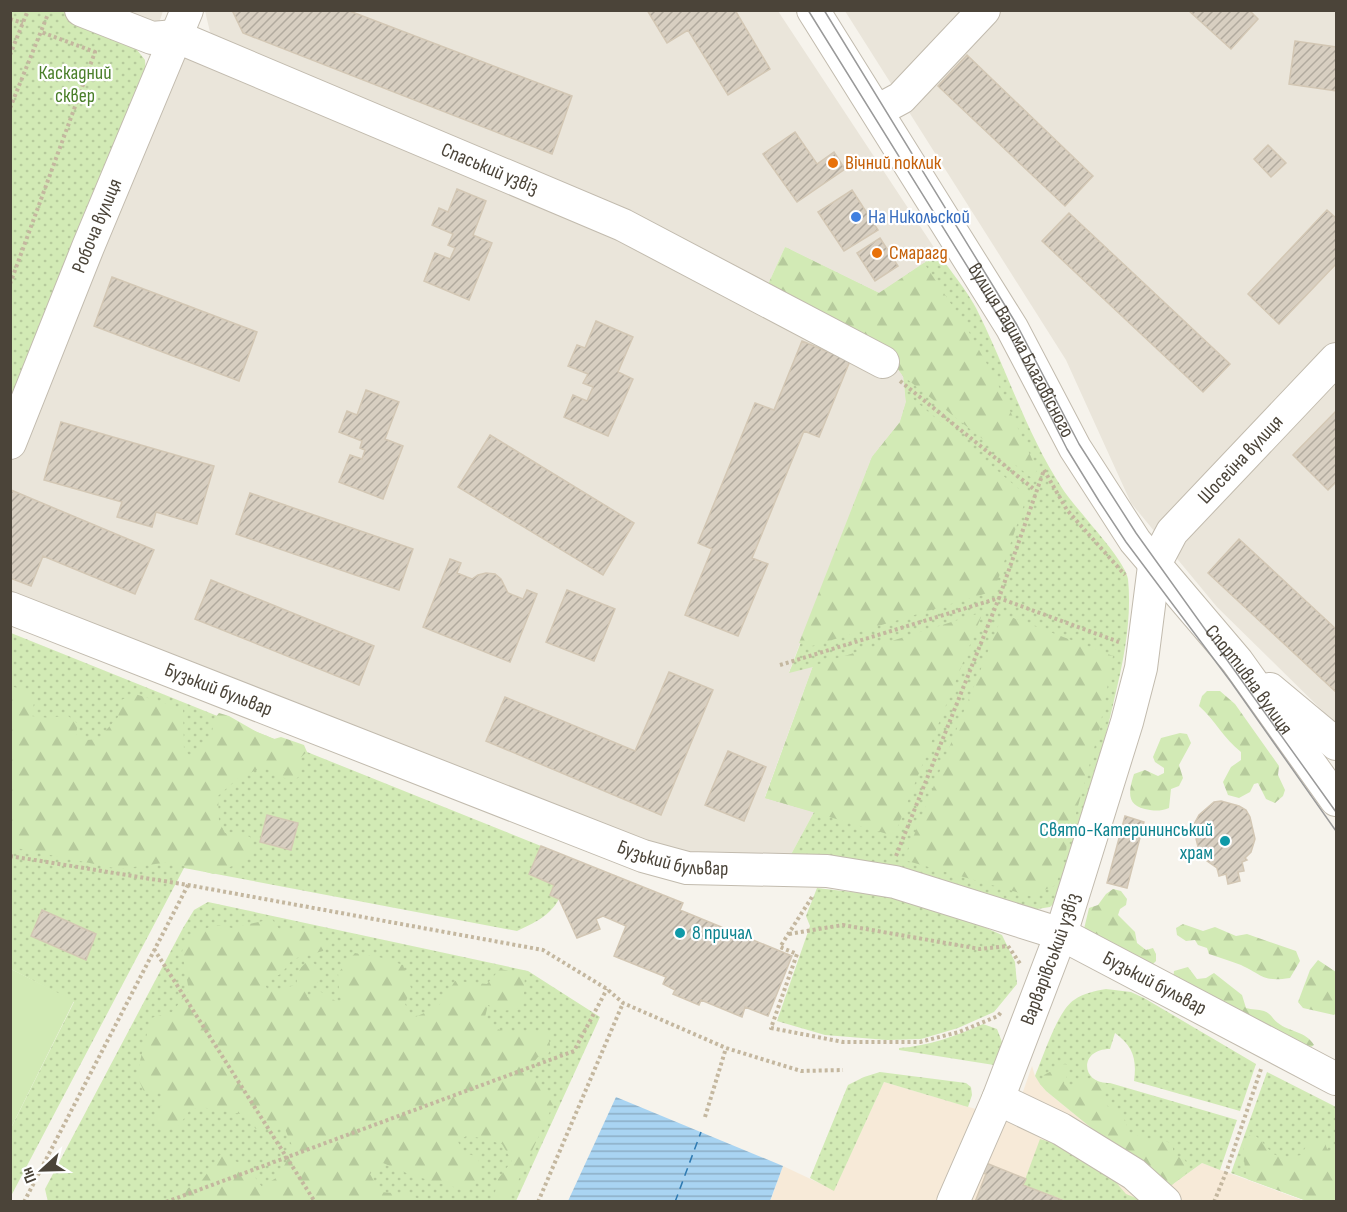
<svg xmlns="http://www.w3.org/2000/svg" width="1347" height="1212" font-family="'Sofia Sans Condensed',sans-serif">
  <style>
    .residential { fill: #eae5da }
    .commercial { fill: #f7ead8 }
    .grass { fill: url(#grass-dots) }
    .forest { fill: url(#forest-firs) }
    .pitch { fill: #d2eab5 }
    .water { fill: url(#water-rules) }
    .lines { fill: none; stroke-linecap: round; stroke-linejoin: round }
    .ferry { stroke: #2e7ab2; stroke-width: 1.5; stroke-dasharray: 8 6; stroke-linecap: butt }
    .building { fill: url(#building-hatch); stroke: #d3c7b4; stroke-width: 1.5 }
    .minor-casing { stroke: #c2bbae; stroke-width: 34 }
    .path { stroke: #c4b79f; stroke-width: 4; stroke-dasharray: 3 3; stroke-linecap: butt }
    .minor { stroke: #fff; stroke-width: 32 }
    .tram { stroke: #9a9a9a; stroke-width: 1.5 }
    .food-dot { fill: #e8710a; stroke: #fff; stroke-width: 2 }
    .shop-dot { fill: #3f7fe0; stroke: #fff; stroke-width: 2 }
    .culture-dot { fill: #0f9aa8; stroke: #fff; stroke-width: 2 }
    .labels { text-anchor: middle; dominant-baseline: central; stroke-width: 4.5; stroke-linejoin: round; paint-order: stroke }
    .park-label { font-size: 20px; fill: #4a7f2a; stroke: #fff }
    .food-label { font-size: 20px; fill: #c56008; stroke: #fff; text-anchor: start }
    .street-label { font-size: 20px; fill: #4b4439; stroke: #fff }
    .shop-label { font-size: 20px; fill: #366cbe; stroke: #fff; text-anchor: start }
    .culture-label { font-size: 20px; fill: #0d838f; stroke: #fff; text-anchor: end }
  </style>
  <defs>
    <pattern id="grass-dots" width="8" height="8" patternUnits="userSpaceOnUse" patternTransform="scale(1.5)"><rect width="8" height="8" fill="#d2eab5"/><path d="M2 2h.1M6 6h.1" fill="none" stroke="#b6ca9c" stroke-width="1.8" stroke-linecap="round"/></pattern>
    <pattern id="forest-firs" width="22" height="20" patternUnits="userSpaceOnUse" patternTransform="scale(1.5)"><rect width="22" height="20" fill="#d2eab5"/><path d="M5 1l3.5 6h-7zM16 11l3.5 6h-7z" fill="#b6ca9c"/></pattern>
    <pattern id="water-rules" width="6" height="5" patternUnits="userSpaceOnUse" patternTransform="scale(1.5)"><rect width="6" height="5" fill="#a9d4f2"/><path d="M0 2.5h6" fill="none" stroke="#8caec5"/></pattern>
    <pattern id="building-hatch" width="6" height="6" patternUnits="userSpaceOnUse" patternTransform="scale(1.5)"><rect width="6" height="6" fill="#d8cfc1"/><path d="M-1 1l2-2M0 6l6-6M5 7l2-2" fill="none" stroke="#b1aa9e"/></pattern>
  </defs>
  <rect width="100%" height="100%" fill="#f6f3ec"/>
  <path class="residential" d="M116 11H163L158 26Z
    M205 11H778L937 252 924 263 879 293 785 247 765 291 224 45 210 32Z
    M845 11H1336V724L1217 607 1131 503 1066 360Z
    M188 54 198 57 890 358 903 376 906 402 900 422 872 457 789 672 813 666 765 797 814 812 788 860 721 858 647 845 11 600 10 462 169 71Z"/>
  <path class="commercial" d="M1032 1066 1035 1076 1046 1091 1166 1189 1202 1163 1307 1202H770L783 1166 834 1190 884 1082 1013 1120Z"/>
  <path class="grass" d="M11 11H62L126 36 145 60 146 79 11 424Z
    M785 247 879 293 924 263 937 252C950 270 965 288 976 308 1006 367 1026 433 1062 488 1076 510 1125 559 1128 579 1132 618 1124 659 1115 696 1100 764 1079 831 1060 898L1050 907 1031 910 788 860 814 812 765 798 813 667 789 673 872 457 900 422 906 402 903 376 890 358Z
    M11 633 541 846 529 874 554 885 550 895 559 899C550 916 534 923 517 931L184 868 11 1196V1128L74 1002 11 969Z
    M817 888 896 897 950 912 1002 935 1015 962 1017 984 994 1012 958 1028 921 1039 887 1040 825 1035 777 1021 810 926 806 916Z
    M208 902 528 971 600 1017 516 1201 48 1202 45 1189 183 928 194 910Z
    M1106 989 1131 992 1144 998 1256 1064 1240 1111 1134 1081C1137 1059 1133 1046 1115 1033L1110 1049C1078 1049 1081 1085 1110 1083L1237 1120 1220 1170 1202 1163 1166 1189 1040 1084 1035 1076C1043 1057 1058 1010 1074 1000 1084 993 1095 991 1106 989Z
    M983 1024 997 1029 1002 1042V1059L994 1065 899 1050V1048C929 1046 956 1036 983 1024Z
    M880 1072 966 1083 971 1087 972 1095 968 1107 884 1082 834 1191 810 1178 848 1085 864 1077Z
    M1267 1072 1336 1107V1201H1307L1231 1173Z
    M1040 1139 1076 1149 1114 1180 1126 1194 1144 1201H1067L1023 1185Z"/>
  <path class="forest" d="M785 247 879 293 924 263 965 325 996 380 1037 470 1033 479 903 376 890 358 765 291Z
    M905 392 1027 496 994 591 812 646 799 643 872 457 900 422 906 402Z
    M983 612 894 836 765 798 813 666Z
    M1003 614 1113 656 1100 727 1056 885 1030 896 904 860Z
    M11 686 26 691 35 699 31 716 50 718 67 715 78 724 76 734 87 740 98 739 118 717 121 700 135 694 183 709 184 750 190 756C204 745 214 740 213 720L219 713 229 716 257 732 274 739 281 737 304 745 307 752 299 759V767L302 774 292 782 263 767 237 779 218 796 219 821 225 833 238 832 250 837 253 850 242 862 213 874 170 862 119 869 11 847Z
    M1207 691H1220L1235 704 1279 766 1278 775 1285 790 1283 796 1275 803 1266 799 1258 783 1254 784 1250 792 1239 798 1228 795 1223 782 1231 767 1241 760V752C1224 739 1215 720 1199 706L1202 696Z
    M1180 733 1187 734 1191 743 1179 765 1183 778 1179 786 1171 789 1169 808C1161 811 1157 811 1150 810 1126 807 1128 793 1134 774L1145 770 1158 776 1164 773V768L1155 762 1153 757 1161 738Z
    M1113 889 1121 891 1127 899 1126 905 1120 909 1118 915 1135 932 1137 943 1146 950 1153 948 1156 954V961L1150 967 1084 929 1089 908 1098 905 1106 894Z
    M272 919 279 929H316L327 943 323 951 293 959 281 974 267 980 264 984 269 991H278L297 984C296 973 299 968 308 961L315 964 321 973 317 983 308 986 307 997 318 990 337 1002 345 1001 339 990 338 973 355 953 383 958 403 965 411 988 405 1004 413 1018 438 1007 455 981 487 984 500 969 525 974 524 994 517 1009 501 1011 488 1005 484 1021C508 1039 518 1029 544 1032 550 1040 552 1045 548 1055L538 1057 529 1068 530 1076 543 1088 553 1105 509 1201H493L498 1179 512 1161 502 1144 468 1135 458 1141 462 1152 478 1157 482 1178 467 1191 411 1175 383 1163 370 1174 380 1192 407 1194 424 1201H167L176 1190 198 1186 220 1155 247 1166 262 1187 279 1176 293 1148 285 1129H256L241 1114 201 1107 190 1110 178 1127 166 1129 156 1122 163 1098 162 1090 145 1094 138 1078 140 1061 151 1018 172 1012 189 991 182 951 193 933 216 925 232 928Z
    M1183 924 1203 931 1215 927 1236 936 1247 934 1296 951 1300 961 1290 978C1263 982 1264 976 1241 965 1231 961 1220 958 1209 954L1207 948 1198 945 1195 940 1186 941 1177 935 1176 928Z
    M1318 960 1336 972V1013L1334 1015 1303 1008 1298 1002 1310 970Z
    M1188 967 1197 979 1206 978 1214 973 1242 995 1246 1008C1252 1010 1258 1009 1264 1011 1272 1014 1272 1019 1278 1023 1289 1032 1306 1031 1314 1045L1308 1049 1173 979 1174 971Z
    M1065 1064 1070 1067 1064 1084 1067 1087 1075 1085 1084 1077 1102 1083 1107 1106C1122 1111 1126 1117 1128 1132L1145 1138 1168 1142 1173 1148V1155L1184 1159 1189 1166 1185 1175 1166 1189 1046 1091 1040 1084 1044 1075Z
    M1252 1133C1274 1149 1267 1162 1301 1155L1311 1138 1324 1140 1327 1149 1336 1154V1201H1307L1247 1179C1245 1164 1238 1144 1252 1133Z"/>
  <path class="pitch" d="M11 969 74 1001 11 1128Z"/>
  <path class="water" d="M616 1097 783 1166 770 1201H568Z"/>
  <g class="lines">
    <path class="ferry" d="M675 1202 701 1132"/>
  </g>
  <path class="building" d="M232 10H347L572 96 552 154 243 33Z
    M647 10H735L770 69 728 95 688 30 667 43Z
    M1188 10H1249L1258 19 1231 49Z
    M1295 41 1336 47V91L1289 84Z
    M967 55 1093 176 1065 206 938 86Z
    M795 132 817 164 834 152 845 169 797 202 763 154Z
    M1268 145 1286 163 1271 177 1254 159Z
    M457 189 486 201 473 235 492 243 469 300 424 281 435 253 450 259 455 248 448 245 453 234 432 225 439 208 448 212Z
    M852 190 878 230 844 251 818 212Z
    M1327 210 1336 218V264L1279 324 1248 294Z
    M1069 213 1230 364 1203 392 1042 241Z
    M880 238 898 266 875 281 857 253Z
    M112 277 257 332 239 381 94 326Z
    M596 321 633 337 618 372 633 379 608 436 564 417 573 395 587 401 593 387 583 383 588 374 568 366 577 345 585 348Z
    M802 341 850 361 819 437 804 431 752 558 768 564 738 636 685 615 712 549 698 543 755 403 774 410Z
    M366 390 399 402 385 439 403 446 383 499 339 482 350 455 362 459 365 450 360 448 362 441 339 432 347 411 357 415Z
    M1336 411V482L1328 490 1293 455Z
    M61 422 214 466 197 524 156 512 152 527 117 517 122 502 44 480Z
    M490 435 634 523 603 575 458 487Z
    M11 490 154 550 135 594 43 556 31 586 10 578Z
    M250 493 413 549 399 590 236 534Z
    M1239 539 1336 629V692L1208 573Z
    M450 559 461 563 457 573 472 579 478 575 486 573 495 574 501 579 508 593 523 599 527 590 537 594 510 662 423 627Z
    M211 580 374 646 359 685 195 619Z
    M567 590 615 609 594 661 546 642Z
    M669 672 713 690 661 815 486 741 505 697 635 751Z
    M728 751 766 767 744 821 705 805Z
    M1221 801 1239 806 1246 810 1250 817 1255 839 1251 852 1245 858 1247 860 1242 862 1244 871 1238 872 1240 881 1228 884 1226 874 1219 876 1217 868 1207 861 1199 851 1193 826 1199 815 1214 802Z
    M267 815 298 823 291 850 260 842Z
    M1125 816 1144 822 1127 888 1107 883Z
    M541 846 683 903 680 910 792 956 768 1016 745 1007 742 1017 701 1000 699 1005 673 994 675 990 663 984 666 977 614 956 626 926 603 916 596 919 600 929 577 938 559 899 550 895 554 885 529 874Z
    M42 910 96 934 86 960 31 936Z
    M986 1163 1026 1179 1023 1185 1067 1202H975L986 1174 982 1173Z"/>
  <g class="lines">
    <g class="minor-casing">
      <g id="minor">
        <path id="s1" d="M81 10 152 38 175 36 623 225 883 362"/>
        <path id="s2" d="M813 10 1012 328 1075 448 1135 541 1237 661 1336 800"/>
        <path d="M877 111 901 98 984 10"/>
        <path id="s3" d="M10 443 88 247 187 10"/>
        <path id="s4" d="M10 608 643 856 687 868 827 871 895 882 1061 934 1336 1079"/>
        <path d="M1270 689 1336 744"/>
        <path d="M998 1099 1061 1129 1134 1174 1165 1202"/>
        <path id="s5" d="M953 1202 998 1099 1061 934 1127 722 1141 668 1154 566 1172 532 1336 359"/>
      </g>
    </g>
    <path class="path" d="M10 19 23 23
      M10 55 28 10
      M10 108 48 14
      M10 284 95 52 41 32
      M900 381 1035 490
      M1044 470 1067 510 1125 575
      M780 665 999 598 1119 642
      M10 856 188 885 543 950 607 989 623 1003 726 1048 801 1071 843 1070
      M896 856 999 598 1044 470
      M812 897 780 947 797 954 771 1028 843 1042H920L959 1032 998 1016 1002 1011
      M789 934 843 925 980 949 1008 946 1021 965
      M154 949 315 1202
      M705 1117 726 1048
      M24 1202 188 885
      M166 1202 574 1051 607 989
      M538 1202 623 1003
      M1214 1202 1227 1170 1261 1069"/>
    <use href="#minor" class="minor"/>
    <path class="tram" d="M808 10 1008 332 1067 449 1099 501 1126 542 1231 682 1336 831
      M824 10 1017 325 1079 444 1136 533 1336 812"/>
  </g>
  <g class="food-dot">
    <circle cx="833" cy="163" r="6"/>
    <circle cx="877" cy="253" r="6"/>
  </g>
  <circle class="shop-dot" cx="856" cy="217" r="6"/>
  <g class="culture-dot">
    <circle cx="1225" cy="841" r="6"/>
    <circle cx="680" cy="933" r="6"/>
  </g>
  <g class="labels">
    <g class="park-label">
      <text x="75" y="73">Каскадний<tspan x="75" dy="23">сквер</tspan></text>
    </g>
    <g class="food-label">
      <text x="845" y="163">Вічний поклик</text>
      <text x="889" y="253">Смарагд</text>
    </g>
    <g class="street-label">
      <text stroke="none"><textPath href="#s1" startOffset="441">Спаський узвіз</textPath></text>
      <text stroke="none"><textPath href="#s3" startOffset="234">Робоча вулиця</textPath></text>
      <text stroke="none"><textPath href="#s2" startOffset="399">вулиця Вадима Благовісного</textPath></text>
      <text stroke="none"><textPath href="#s5" startOffset="808">Шосейна вулиця</textPath></text>
      <text stroke="none"><textPath href="#s2" startOffset="801">Спортивна вулиця</textPath></text>
      <text stroke="none"><textPath href="#s4" startOffset="224">Бузький бульвар</textPath></text>
      <text stroke="none"><textPath href="#s4" startOffset="710">Бузький бульвар</textPath></text>
      <text stroke="none"><textPath href="#s5" startOffset="262">Варварівський узвіз</textPath></text>
      <text stroke="none"><textPath href="#s4" startOffset="1214">Бузький бульвар</textPath></text>
    </g>
    <g class="shop-label">
      <text x="868" y="217">На Никольской</text>
    </g>
    <g class="culture-label">
      <text x="1213" y="830">Свято-Катерининський<tspan x="1213" dy="23">храм</tspan></text>
      <text x="692" y="933" text-anchor="start">8 причал</text>
    </g>
  </g>
  <rect width="1347" height="1212" fill="none" stroke="#4b4439" stroke-width="24"/>
  <g transform="translate(42 1170) rotate(248)" stroke="#ffffff" stroke-width="4.5" paint-order="stroke">
  <path d="M0-4.5L10 22L0 15L-10 22Z" fill="#4b4439"/>
  <text y="-9" font-size="16" font-weight="bold" text-anchor="middle" fill="#4b4439">Пн</text>
  </g>
</svg>
